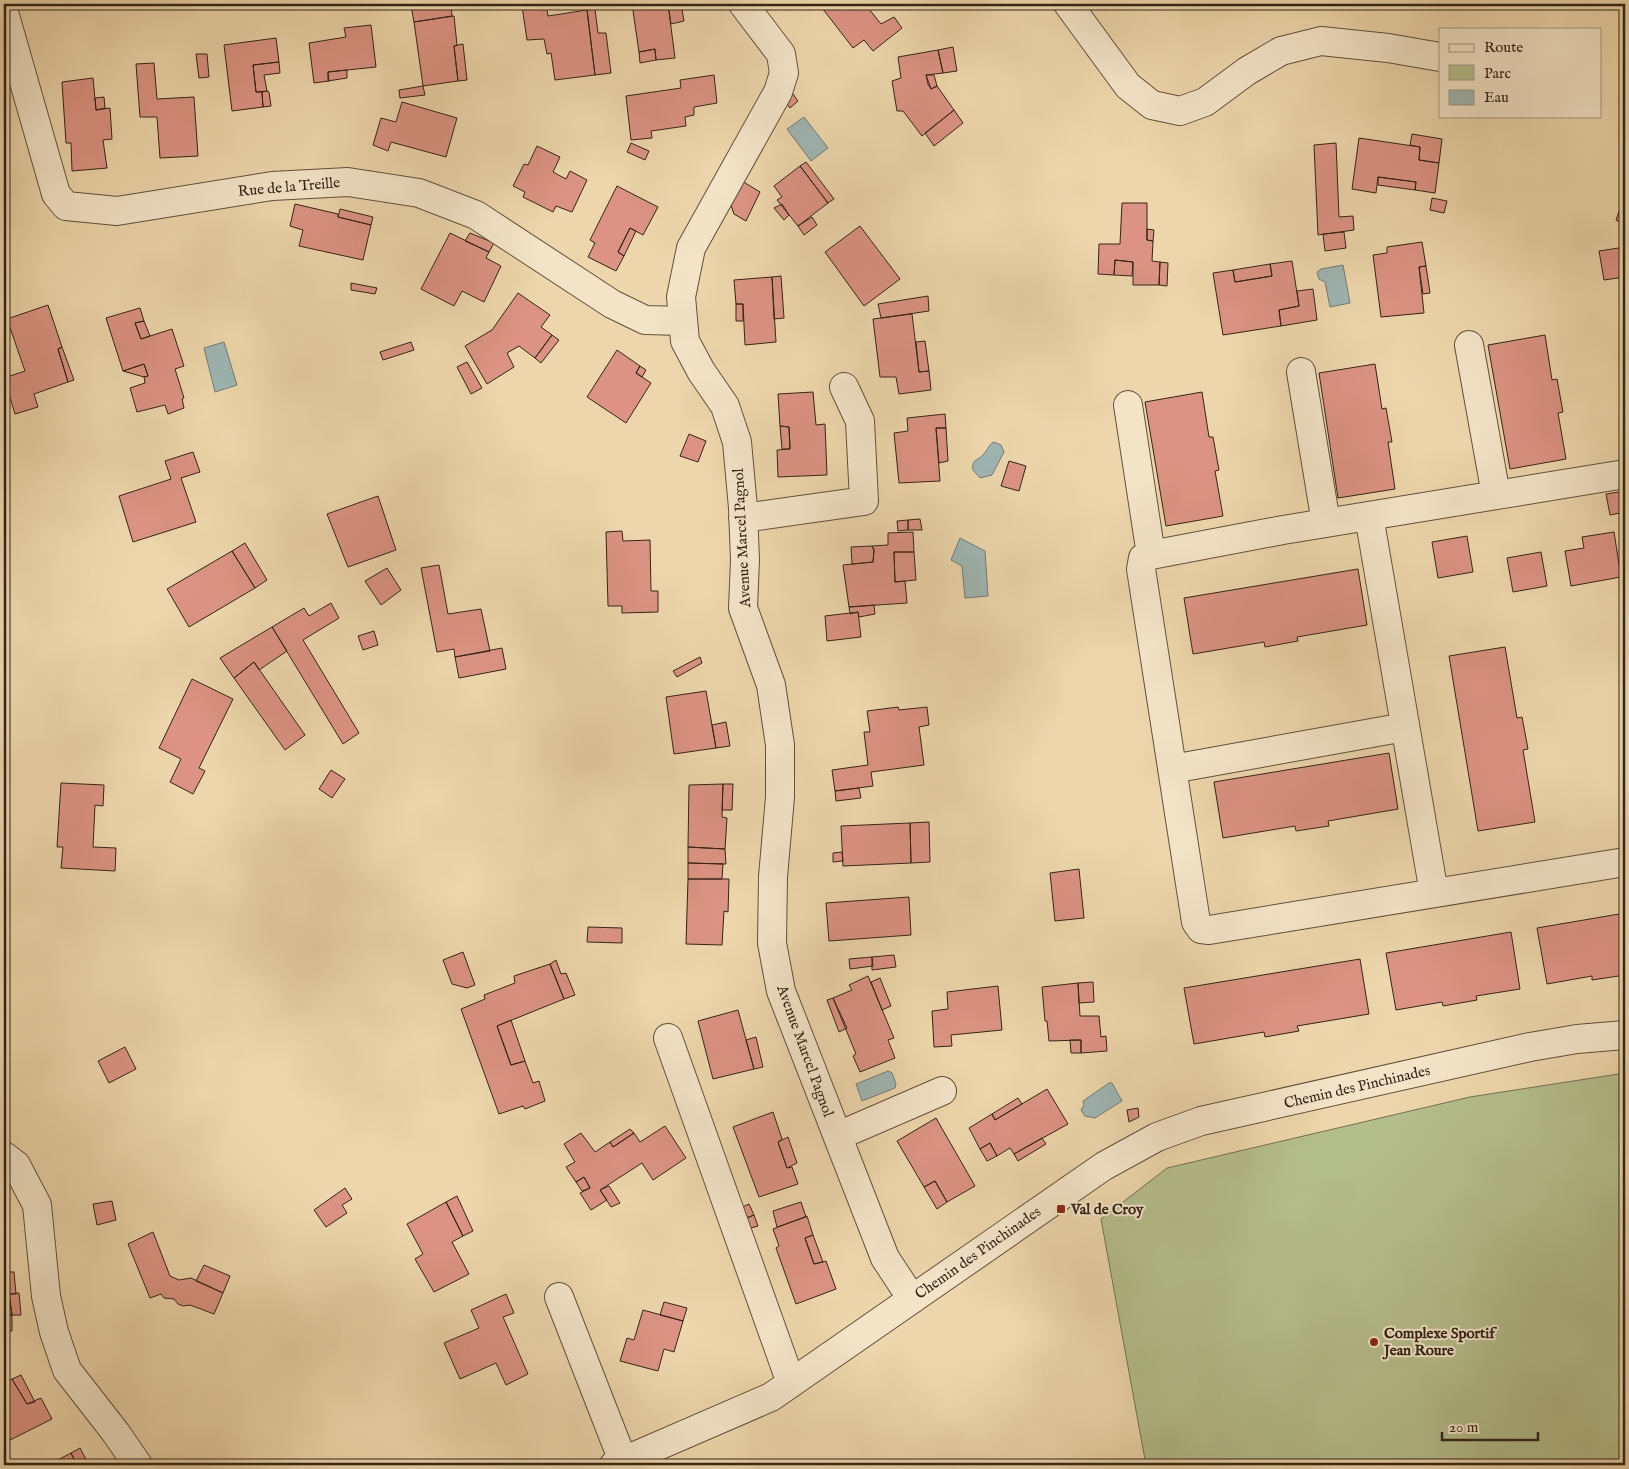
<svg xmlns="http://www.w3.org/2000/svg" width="1629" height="1469" font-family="'IM FELL English',serif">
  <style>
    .green { fill: #b4be8c; stroke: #737252 }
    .water { fill: #9eb6b4; stroke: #737c76 }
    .building { fill: #dc9383; stroke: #322518 }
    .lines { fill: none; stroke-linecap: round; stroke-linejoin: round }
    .minor-casing { stroke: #61513d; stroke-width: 30 }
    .tertiary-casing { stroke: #61513d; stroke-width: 30 }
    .minor { stroke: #f3e4c8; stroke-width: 28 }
    .tertiary { stroke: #f3e4c8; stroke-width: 28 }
    .poi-dot { fill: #8f2418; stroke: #f3e4c8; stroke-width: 2 }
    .labels { text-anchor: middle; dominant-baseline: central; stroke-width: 4; stroke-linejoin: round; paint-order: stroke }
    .street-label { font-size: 15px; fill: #322518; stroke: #f3e4c8 }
    .poi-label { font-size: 15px; font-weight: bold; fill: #322518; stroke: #f3e4c8; text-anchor: start }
  </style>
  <rect width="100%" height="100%" fill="#edd6ab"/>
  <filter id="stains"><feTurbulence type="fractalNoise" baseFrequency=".004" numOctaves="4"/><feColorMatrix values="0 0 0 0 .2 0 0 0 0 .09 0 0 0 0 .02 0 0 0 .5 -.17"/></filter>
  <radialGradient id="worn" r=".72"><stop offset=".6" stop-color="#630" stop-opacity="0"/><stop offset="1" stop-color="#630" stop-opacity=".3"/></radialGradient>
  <path class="green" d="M1625 1073V1465H1146L1101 1219 1167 1168 1470 1097Z"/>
  <path class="water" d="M804 117 828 148 811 161 787 129Z
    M1343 265 1350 303 1330 307 1325 282 1319 279 1317 272 1321 269Z
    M224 342 237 385 215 392 204 348Z
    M994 442 1001 445 1004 452 992 475 980 478 973 470C971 460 977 461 983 455 988 450 988 445 994 442Z
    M960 538 985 551 988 596 965 598 962 566 951 560Z
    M888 1071 892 1073 896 1084 895 1088 862 1101 856 1084Z
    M1109 1083H1112L1122 1101 1095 1118 1085 1116 1081 1110 1084 1105 1083 1101Z"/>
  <path class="building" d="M427 4H451L452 16 414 22 411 6Z
    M536 4H546L548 16 587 10 595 75 555 80 551 53 547 54 544 39 527 40 522 6Z
    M632 4H668L675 58 656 60 655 49 639 52Z
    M668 4H681L684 21 671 24Z
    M819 4H865L881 24 894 17 902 28 873 51 864 40 853 48Z
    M595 9 598 33H606L611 73 595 75 587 10Z
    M454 16 457 45 454 46 458 81 423 86 414 22Z
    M371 25 376 67 328 72 329 81 314 83 309 43 346 37 344 28Z
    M276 38 279 62 253 65 256 92H262L263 107 232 111 224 45Z
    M463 44 467 80 458 81 454 46Z
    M953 47 957 71 943 73 938 50Z
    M655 49 656 60 640 63 639 52Z
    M938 50 943 73 926 75 928 84 931 89 937 86 954 110 922 136 903 111H897L892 81 901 78 898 57Z
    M196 54H207L209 77 199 78Z
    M279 62 280 73 264 75 267 91 256 92 253 65Z
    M154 63 157 99 194 97 198 156 160 158 157 117H140L136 64Z
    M347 70V78L328 81V72Z
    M714 75 717 103 694 107V115L685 117 686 126 651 131 652 138 631 140 626 96 681 88 680 80Z
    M926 75H934L937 86 931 89Z
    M93 78 96 110 110 108 112 139 103 140 107 168 72 171 71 143H66L62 82Z
    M423 86 425 95 400 98 399 90Z
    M267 91 269 92 271 106 263 107 262 92Z
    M793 94 798 101 790 108 785 101Z
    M104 97 105 108 96 110 95 98Z
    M402 102 457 118 446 157 391 142 388 151 373 145 381 118 396 122Z
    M954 110 963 123 934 146 925 133Z
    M1412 134 1442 139 1439 163 1419 160 1420 147 1410 145Z
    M1359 138 1420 147 1419 160 1439 163 1435 193 1415 190 1416 182 1378 177 1376 193 1352 189Z
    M631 143 649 151 645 160 627 152Z
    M1336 143 1339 217 1353 216 1354 230 1318 235 1314 145Z
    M537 146 560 157 553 172 566 179 570 171 587 180 572 212 556 206 553 212 523 197 525 192 513 186 524 164 528 165Z
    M806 162 834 199 828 203 800 166Z
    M800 166 828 203 798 226 777 200 782 197 774 186Z
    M1378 177 1416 182 1415 190 1378 185Z
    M742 181 760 192 746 221 734 214 730 202Z
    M617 186 658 207 643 235 630 228 618 252 624 256 616 271 588 257 595 243 590 240Z
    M1625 194V225L1616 220Z
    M1432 198 1447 201 1444 213 1430 210Z
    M1122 203H1147V240L1153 241 1152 261 1160 262 1159 285H1133V262L1115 260 1114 275 1098 274 1099 244H1120Z
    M295 204 338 214V217L371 225 363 260 299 246 303 230 290 226Z
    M782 204 789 215 784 220 774 208Z
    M340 209 373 217 371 225 338 217Z
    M812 217 817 225 804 235 798 226Z
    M860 226 900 279 864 306 825 252Z
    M630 228 636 231 624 256 618 252Z
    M1147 229 1154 230 1153 241 1147 240Z
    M1344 232 1346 248 1325 251 1323 234Z
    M450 233 489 252 486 258 501 266 484 302 462 291 454 306 421 289Z
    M470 233 494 243 489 252 465 241Z
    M1422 242 1426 266 1419 267 1424 313 1381 317 1373 255 1387 253V247Z
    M1625 247V277L1604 280 1599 251Z
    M1115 260 1133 262 1132 276 1114 275Z
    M1292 261 1299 306 1279 310 1281 326 1223 335 1213 273 1233 270 1235 282 1272 276 1270 264Z
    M1160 262 1168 263 1167 286 1159 285Z
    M1270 264 1272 276 1235 282 1233 270Z
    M1426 266 1430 293 1423 294 1419 267Z
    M781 276 784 318 774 319 772 277Z
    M772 277 776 342 745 345 743 304H736L734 280Z
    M351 283 377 288 375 294 351 290Z
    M1313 289 1317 320 1281 326 1279 310 1299 306 1297 291Z
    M518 293 550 315 541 327 552 335 535 358 519 346 507 353 514 367 487 384 465 346 492 330Z
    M928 296 929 311 881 318 878 304Z
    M736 304H743V321H736Z
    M48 305 62 347 58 349 68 382 34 394 38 407 15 414 4 378 25 371 7 319Z
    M140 308 144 321 135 323 141 339 172 329 184 366 175 369 184 398 182 399 184 408 168 414 165 405 137 412 130 388 145 383 144 377 148 376 144 364 123 371 106 318Z
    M912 314 919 372 929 371 931 390 899 394 896 377H880L873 319Z
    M144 321 150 336 141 339 135 323Z
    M552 335 559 340 541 363 535 358Z
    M1545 335 1552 380 1557 379 1563 412 1558 413 1566 459 1510 469 1488 345Z
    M925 341 929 371 919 372 916 342Z
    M411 342 414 350 383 360 380 352Z
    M62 347 74 380 68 382 58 349Z
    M617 350 640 366 636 373 651 383 626 423 587 397Z
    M467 362 482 388 471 394 457 367Z
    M144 364 148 376 144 377 123 371Z
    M1375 364 1382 409 1386 408 1392 442H1388L1395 489 1338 498 1319 373Z
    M640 366 646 370 642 377 636 373Z
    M813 392 816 425 825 424 827 475 778 477 777 450 790 449 789 427 780 426 778 394Z
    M1202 392 1209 437H1213L1219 470 1215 471 1223 516 1166 526 1145 402Z
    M945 414 946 428H936L940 481 899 483 894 433 908 431 907 418Z
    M780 426 789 427 790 449H782Z
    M936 428H946L948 461 939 463Z
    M689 434 706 441 698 462 680 456Z
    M193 452 200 472 181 478 196 522 133 542 119 496 171 479 165 461Z
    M1009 461 1026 466 1019 491 1001 486Z
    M1625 491V512L1610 515 1606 494Z
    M378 496 396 550 348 567 327 514Z
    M920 519 922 530H908V520Z
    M908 520V530L898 531 897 521Z
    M622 531 623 541 650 540 651 591H658V612L622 613V606H608L606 532Z
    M913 532 914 552H894L895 582 905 581 907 603 849 607 843 565 873 562 874 550 872 546 888 545V533Z
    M1614 532 1621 577 1571 586 1565 551 1584 548 1582 537Z
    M1467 536 1473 572 1438 578 1432 542Z
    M245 543 267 580 255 588 232 551Z
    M872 546 874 550 873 562 852 564 851 547Z
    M232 551 255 588 189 627 167 589Z
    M894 552H914L916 580 895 582Z
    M1541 552 1547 586 1513 592 1507 558Z
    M439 565 448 614 481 609 490 651 455 657 454 649 437 652 421 568Z
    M387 568 401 590 381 605 365 581Z
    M1358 569 1367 625 1297 637 1298 641 1265 647 1264 642 1193 654 1184 598Z
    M331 603 339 618 303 640 359 733 343 744 272 627 304 608 309 616Z
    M874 605 875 614 859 617 858 612 850 614 849 607Z
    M858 612 861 637 827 641 825 616Z
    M272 627 287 651 259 670 254 662 234 678 220 658Z
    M374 631 378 645 363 650 358 636Z
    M1505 647 1517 718 1522 717 1528 749 1523 750 1535 822 1478 831 1449 656Z
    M502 648 506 669 459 678 455 657Z
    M700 657 702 663 677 677 673 671Z
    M254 662 305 735 285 750 234 678Z
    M192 679 233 699 199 768 205 771 193 794 170 782 181 759 159 748Z
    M706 691 716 748 674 754 666 697Z
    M898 707 899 710 927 707 929 725 919 727 924 765 871 772 873 786 835 791 832 770 868 765 864 732H870L867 711Z
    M726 722 730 746 716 748 712 725Z
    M1389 753 1398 809 1328 821 1329 826 1296 831 1295 826 1223 838 1214 782Z
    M331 770 345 779 332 798 319 789Z
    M61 783 104 785 103 806 95 805 93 847 116 848 115 871 61 868 63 847H57Z
    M723 784H733L732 810H722Z
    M723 784 722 817 727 818 725 849 688 847 689 785Z
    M859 788 861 798 836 801 835 791Z
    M929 822 930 862 911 863 910 823Z
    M910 823 911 863 843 866 841 826Z
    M688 847 725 849 726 864 688 863Z
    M842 852 843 861 833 862V853Z
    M688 863 723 864 722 879H688Z
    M1079 869 1084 918 1055 921 1050 873Z
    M688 879H729L728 912 724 911 722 945 686 944Z
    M909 897 911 935 829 941 826 903Z
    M1625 913V975L1592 980V976L1547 984 1537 928Z
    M588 927 622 928V943L587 942Z
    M1511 932 1520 989 1476 996 1477 1000 1443 1006 1442 1002 1396 1010 1386 953Z
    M463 952 475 985 467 988 452 984 443 960Z
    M894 955 896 967 872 970V957Z
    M872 957 873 966 850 969 849 959Z
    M1360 959 1369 1014 1297 1026 1299 1031 1265 1037 1264 1032 1194 1044 1184 988Z
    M556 960 561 974 566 973 575 995 564 999 550 964Z
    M550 964 564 999 497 1026 511 1065 525 1061 533 1083 539 1081 545 1101 525 1109 523 1106 499 1114 461 1009 485 999 484 995 515 983 514 976Z
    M868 976 894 1038 888 1040 895 1058 860 1072 853 1056 856 1054 833 998 852 990 849 985Z
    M880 978 891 1006 882 1010 871 982Z
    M1093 982 1094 1002 1079 1003 1078 983Z
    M1078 983 1080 1016H1099L1101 1037 1106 1036 1107 1051 1081 1053V1040L1049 1041 1047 1021H1045L1042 987Z
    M998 986 1002 1030 951 1035 952 1046 934 1047 932 1011 948 1009 947 992Z
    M833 998 847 1028 839 1032 827 1000Z
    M738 1010 754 1069 713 1079 698 1021Z
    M511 1020 525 1061 511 1065 497 1026Z
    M756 1037 763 1067 754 1069 746 1040Z
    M1070 1040H1081V1053H1071Z
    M125 1047 136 1069 109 1083 98 1061Z
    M1047 1089 1068 1124 1014 1154 1010 1148 997 1156 990 1143 980 1149 969 1128 992 1114 995 1120Z
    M1018 1098 1022 1104 995 1120 992 1114Z
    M1138 1108 1139 1117 1129 1122 1127 1110Z
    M773 1112 782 1139 778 1142 787 1168 792 1167 798 1184 759 1197 733 1127Z
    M936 1118 975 1186 947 1202 935 1181 924 1187 897 1141Z
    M665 1126 686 1158 653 1180 642 1163 600 1190 607 1200 591 1210 580 1193 590 1188 584 1177 576 1182 566 1167 575 1162 564 1144 581 1133 595 1152 610 1142 613 1147 634 1133 640 1142Z
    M630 1129 634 1133 613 1147 610 1142Z
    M788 1137 797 1163 787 1168 778 1142Z
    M1042 1138 1046 1144 1018 1161 1014 1154Z
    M990 1143 997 1156 987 1161 980 1149Z
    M584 1177 590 1188 582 1191 576 1182Z
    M935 1181 947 1202 937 1209 924 1187Z
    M609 1186 620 1203 611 1207 600 1190Z
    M345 1188 352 1199 342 1205 347 1213 326 1227 314 1210Z
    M457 1196 473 1231 463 1236 446 1202Z
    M112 1201 116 1220 97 1225 93 1204Z
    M446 1202 463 1236 452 1242 469 1274 434 1292 415 1259 423 1254 407 1224Z
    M801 1202 806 1217 777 1227 773 1211Z
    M749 1204 754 1215 744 1219 740 1208Z
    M754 1215 758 1226 747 1229 744 1219Z
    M807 1216 813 1235 805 1238 814 1264 826 1261 836 1289 796 1304 776 1248 779 1246 773 1229Z
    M153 1232 170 1276 179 1280 191 1278 223 1293 214 1314 190 1305 183 1306 178 1304 174 1299 164 1298 161 1294 150 1298 128 1244Z
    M813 1235 823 1262 814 1264 805 1238Z
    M204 1265 230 1276 223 1293 196 1281Z
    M4 1272H14L16 1294H9L12 1315 5 1316 6 1331H4Z
    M19 1293 21 1315H12L9 1294Z
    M506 1294 514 1313 503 1317 528 1374 506 1385 496 1363 460 1379 444 1343 479 1328 471 1310Z
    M664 1302 687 1308 683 1321 660 1315Z
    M643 1310 683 1321 674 1352 664 1349 658 1371 620 1361 627 1338 634 1340Z
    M12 1315V1331H6L5 1316Z
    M21 1375 35 1402 27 1404 12 1379Z
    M12 1379 27 1404 41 1398 52 1419 8 1441 4 1434V1383Z
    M80 1448 89 1465H77L71 1453Z
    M71 1453 77 1465H48Z"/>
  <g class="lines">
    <g class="minor-casing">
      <path id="minor" d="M743 4 781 54 784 73 778 92 691 248 681 297 685 341 701 371 725 406 737 442 743 508 745 560 743 608 771 685 780 745V797L773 877 772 943 781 991 885 1258 912 1299
        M1068 4 1128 86 1152 105 1180 111 1205 102 1247 71 1281 51 1321 41 1388 48 1440 57
        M4 12 56 194 66 206 117 211 272 186 348 182 419 193 476 215 612 304 645 320 683 321
        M1469 345 1496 495
        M1301 372 1326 523
        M1128 405 1151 555
        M1625 474 1283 530 1151 555 1143 558 1141 569 1196 922 1201 929 1209 930 1625 862
        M1369 516 1434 893
        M743 518 864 501 860 421 844 387
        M1172 769 1405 727
        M668 1038 791 1383
        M838 1136 942 1091
        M4 1156 16 1165 37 1205 46 1296 54 1332 67 1370 116 1433 138 1465
        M559 1297 623 1461"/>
    </g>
    <g class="tertiary-casing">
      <path id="tertiary" d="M614 1465 771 1397 1104 1166 1157 1137 1201 1121 1530 1047 1577 1039 1625 1035"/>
    </g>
    <use href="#minor" class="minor"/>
    <use href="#tertiary" class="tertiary"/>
  </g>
  <g class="poi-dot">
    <rect x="1056" y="1204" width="10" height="10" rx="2.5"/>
    <circle cx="1374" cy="1342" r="5"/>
  </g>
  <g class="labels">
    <g class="street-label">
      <text transform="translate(289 187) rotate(-5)">Rue de la Treille</text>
      <text transform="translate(742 538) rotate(-93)">Avenue Marcel Pagnol</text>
      <text transform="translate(805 1051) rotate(70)">Avenue Marcel Pagnol</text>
      <text transform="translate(1357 1087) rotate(-13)">Chemin des Pinchinades</text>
      <text transform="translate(978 1253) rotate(-35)">Chemin des Pinchinades</text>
    </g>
    <g class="poi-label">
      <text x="1071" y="1209">Val de Croy</text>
      <text x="1384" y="1333">Complexe Sportif<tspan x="1384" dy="17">Jean Roure</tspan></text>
    </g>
  </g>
  <rect width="1629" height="1469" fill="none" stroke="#edd6ab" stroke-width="20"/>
  <rect x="5" y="5" width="1619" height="1459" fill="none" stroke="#322518" stroke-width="2.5"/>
  <rect x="10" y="10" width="1609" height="1449" fill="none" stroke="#322518"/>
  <rect x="1439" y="28" width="162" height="90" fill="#f3e4c8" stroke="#a69882"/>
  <rect x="1449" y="44" width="25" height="8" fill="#f3e4c8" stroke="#a69882"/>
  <text x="1484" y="52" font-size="15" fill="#322518">Route</text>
  <rect x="1449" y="65" width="25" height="15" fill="#b4be8c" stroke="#a69882"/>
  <text x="1484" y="78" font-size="15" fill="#322518">Parc</text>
  <rect x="1449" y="90" width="25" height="15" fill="#9eb6b4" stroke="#a69882"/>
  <text x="1484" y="102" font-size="15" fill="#322518">Eau</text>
  <path d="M1442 1432v8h96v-8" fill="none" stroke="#322518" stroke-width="2.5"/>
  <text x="1449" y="1432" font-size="15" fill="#322518" stroke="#f3e4c8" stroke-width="4" paint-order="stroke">20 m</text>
  <rect width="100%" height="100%" filter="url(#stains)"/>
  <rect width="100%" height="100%" fill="url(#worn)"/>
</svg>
